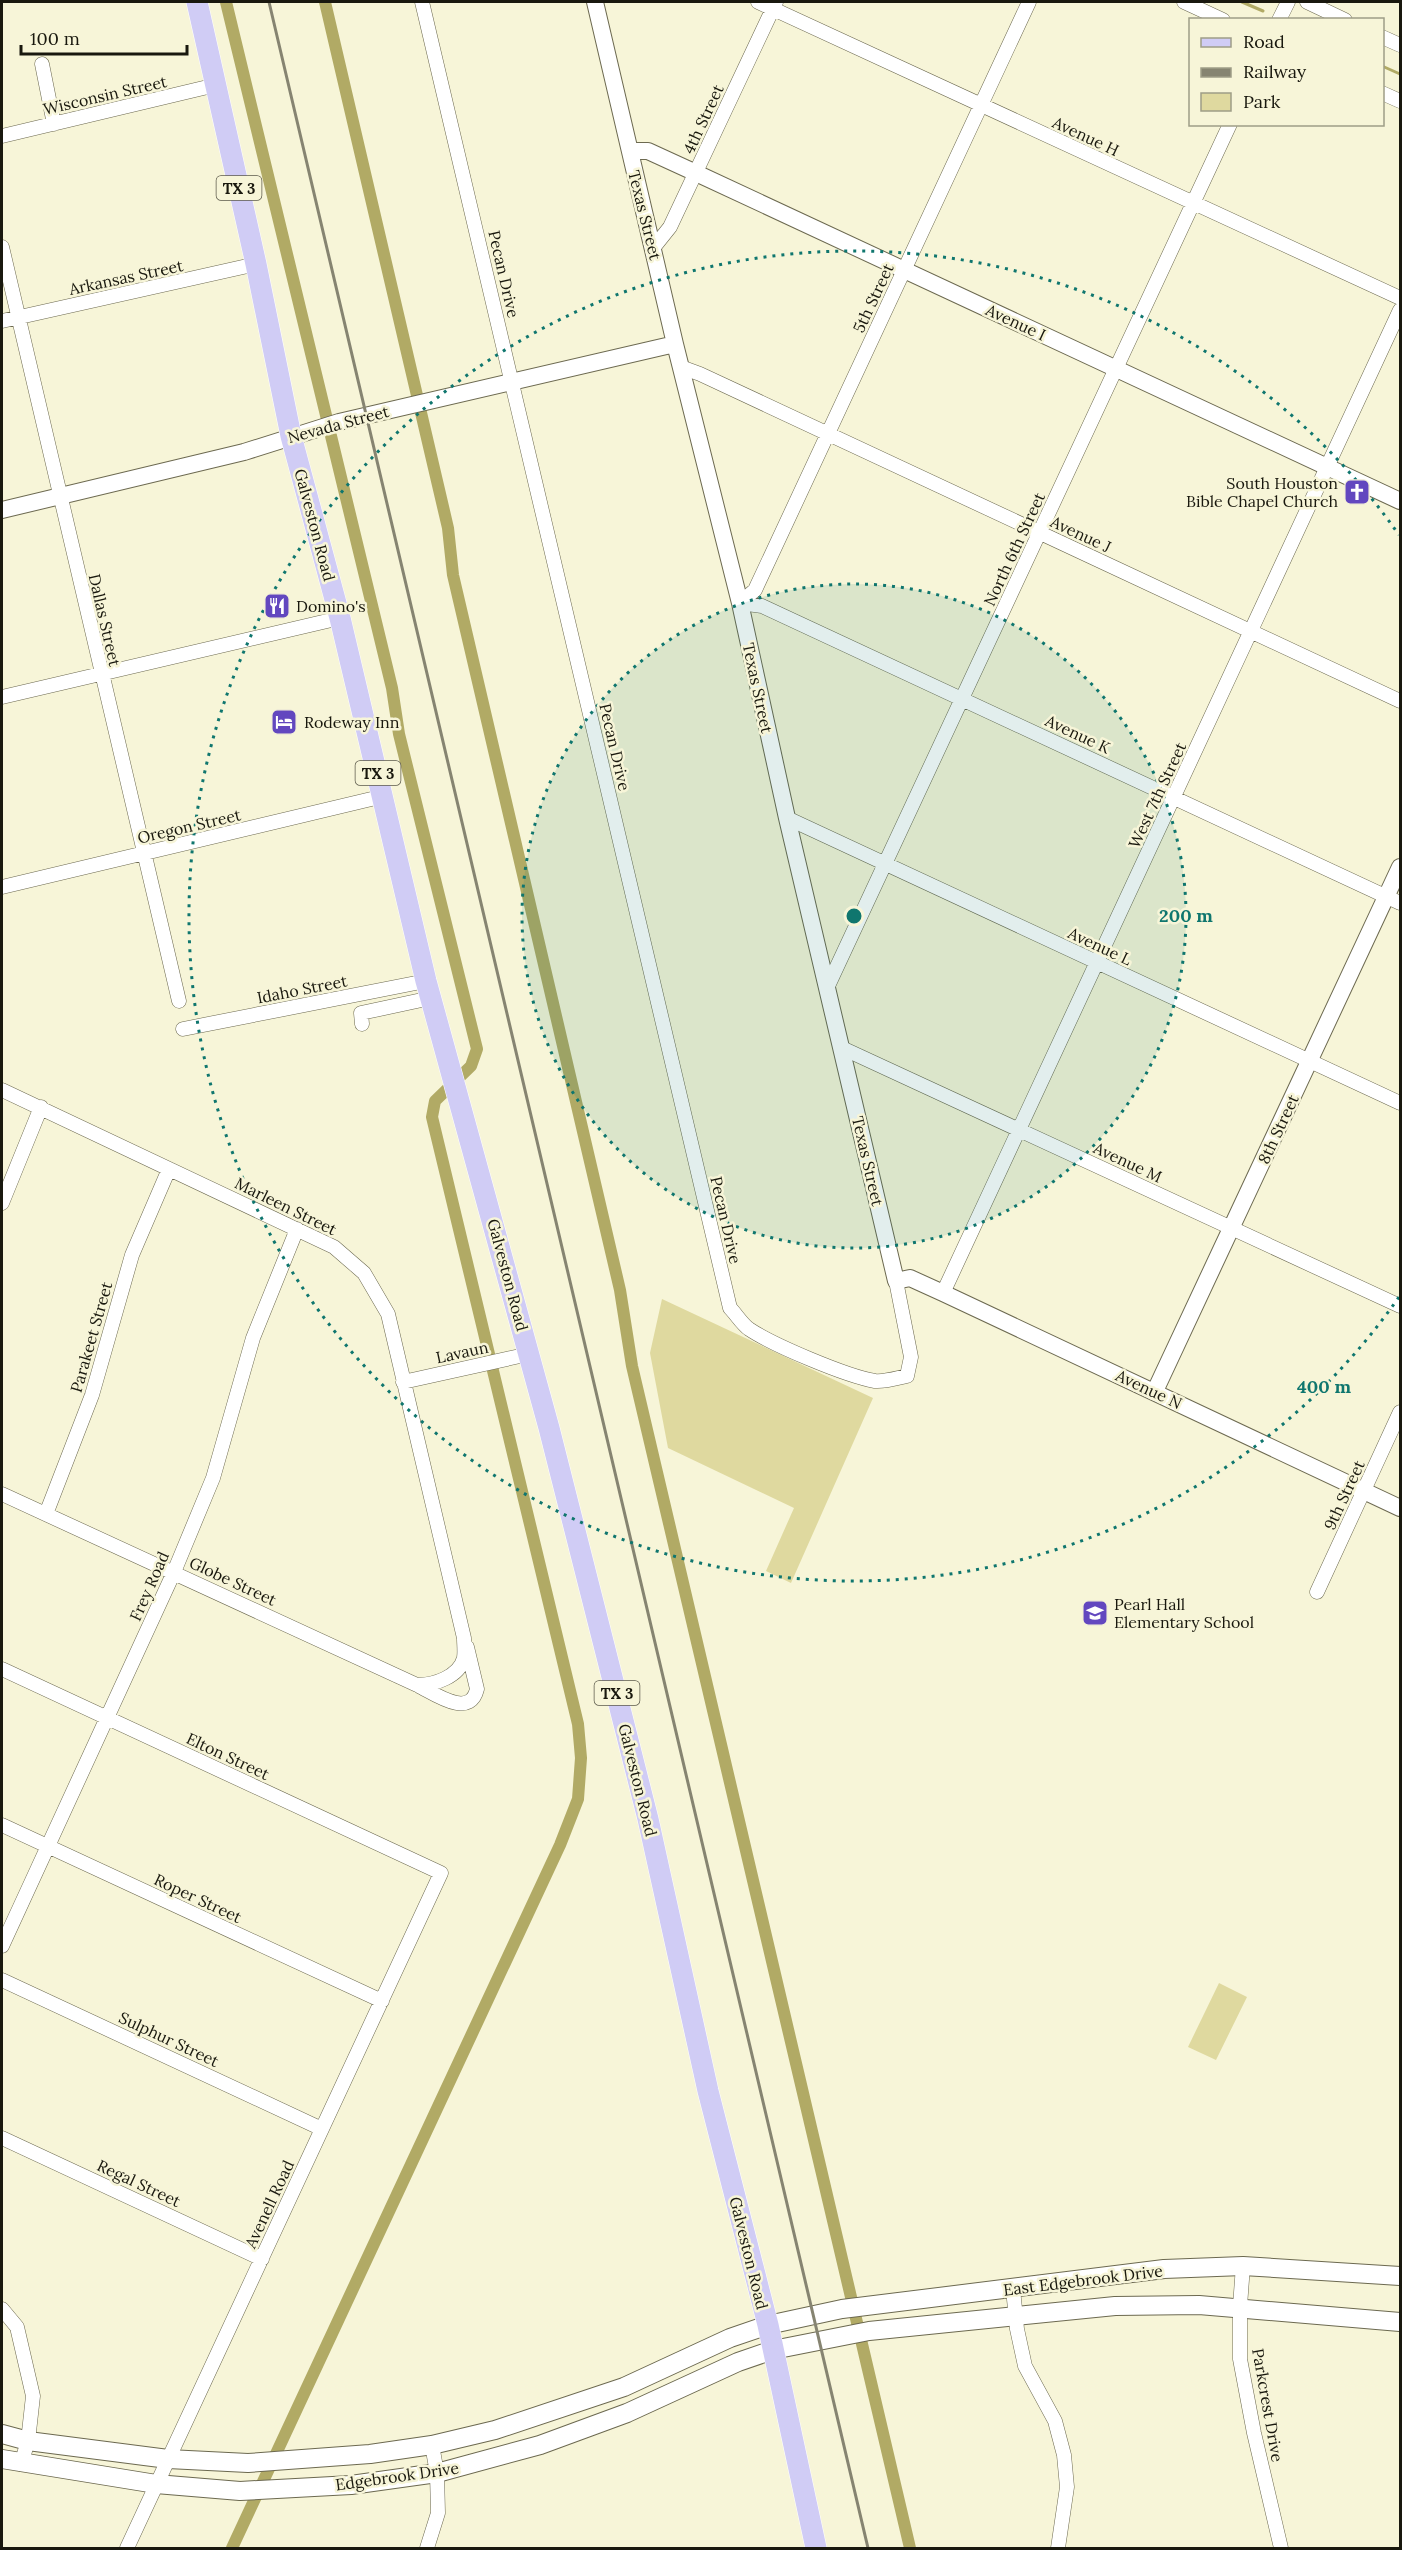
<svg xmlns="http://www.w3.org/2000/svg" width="1402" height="2550" font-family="Lora,serif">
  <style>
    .green { fill: #dfd99f }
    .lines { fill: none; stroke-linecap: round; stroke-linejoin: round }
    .stream { stroke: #b1aa65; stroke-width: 3 }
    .canal { stroke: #b1aa65; stroke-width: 12 }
    .minor-casing { stroke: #6c6950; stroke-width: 15 }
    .tertiary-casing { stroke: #6c6950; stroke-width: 18 }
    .secondary-casing { stroke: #6c6950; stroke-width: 20 }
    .primary-casing { stroke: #fff; stroke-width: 22 }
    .minor { stroke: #fff; stroke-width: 14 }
    .tertiary { stroke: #fff; stroke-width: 16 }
    .secondary { stroke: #fff; stroke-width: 18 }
    .primary { stroke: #d0ccf5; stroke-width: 21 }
    .rail { stroke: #868471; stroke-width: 3 }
    .ring { fill: none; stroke: #0f766e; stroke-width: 3; stroke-dasharray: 3 6 }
    .labels { text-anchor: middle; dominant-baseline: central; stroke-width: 5; stroke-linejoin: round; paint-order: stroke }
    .shield { fill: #f7f5d8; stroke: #5c5a4b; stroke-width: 1.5 }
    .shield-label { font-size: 15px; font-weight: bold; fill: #19180e }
    .street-label { font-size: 16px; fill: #19180e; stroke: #f7f5d8 }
    .poi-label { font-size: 16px; fill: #19180e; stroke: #f7f5d8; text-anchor: start }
    .centre { fill: #0f766e; stroke: #f7f5d8; stroke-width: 3 }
    .ring-label { font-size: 18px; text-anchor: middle; font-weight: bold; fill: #0f766e; stroke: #f7f5d8; stroke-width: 5; stroke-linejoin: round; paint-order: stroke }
  </style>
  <rect width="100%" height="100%" fill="#f7f5d8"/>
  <path class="green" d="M662 1299 873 1398 791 1583 766 1571 794 1508 668 1448 650 1353Z
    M1219 1983 1247 1997 1216 2060 1188 2047Z"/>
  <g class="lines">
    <path class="stream" d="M1242 2 1263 11
      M1382 66 1400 74"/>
    <path class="canal" d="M226 2 392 688 399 734 477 1049 471 1066 435 1101 432 1117 578 1724 581 1758 578 1799 560 1845 232 2548
      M325 2 448 528 453 575 620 1290 632 1366 910 2548"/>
    <g class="minor-casing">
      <path id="minor" d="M422 2 730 1308C736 1314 742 1324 749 1329 773 1345 846 1376 875 1381 885 1382 897 1378 907 1376L911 1357 896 1281
        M758 2 1400 298
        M1184 2 1223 20
        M1307 2 1345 20
        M1279 20 1288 2
        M1382 37 1400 45
        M42 64 54 124
        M1382 93 1400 101
        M2 136 216 85
        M2 247 179 1001
        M654 247 670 227 776 2
        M2 321 256 264
        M681 367 700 374 1400 701
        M740 603 762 606 1400 903
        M740 603 755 590 1029 2
        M2 697 340 618
        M787 818 1400 1103
        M2 887 384 796
        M827 988 1230 124
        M362 1024 361 1013 431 998
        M183 1029 426 981
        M842 1048 1400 1306
        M2 1090 334 1247 364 1273 388 1314 464 1638C464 1644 465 1652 464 1658 459 1677 434 1685 417 1685L2 1494
        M2 1203 41 1107
        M943 1293 1400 310
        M403 1382 529 1354
        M46 1514 92 1395 132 1255 169 1169
        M1317 1592 1400 1412
        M2 1669 441 1873 127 2548
        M419 1686C435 1694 470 1719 477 1689L467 1647
        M2 1825 382 2001
        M2 1946 174 1572 213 1478 253 1338 297 1229
        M2 1980 322 2129
        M2 2138 262 2259
        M1243 2266 1240 2306V2359L1254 2433 1281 2548
        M1013 2289 1017 2329 1025 2366 1055 2421 1064 2455 1067 2487 1058 2548
        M2 2309 17 2327 33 2396 28 2441 21 2464
        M427 2548 438 2513 437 2473 432 2445"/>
    </g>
    <g class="tertiary-casing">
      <path id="tertiary" d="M595 2 675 344 740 603 787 818 896 1281 910 1278 943 1293 1400 1508
        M630 151H648L696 173 1400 501
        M2 510 244 452 339 422 675 344
        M1155 1391 1400 867"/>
    </g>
    <g class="secondary-casing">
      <path id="secondary" d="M2 2434 28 2441 168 2459 248 2463 370 2454 432 2445 495 2430 624 2387 730 2338 768 2325 842 2309 1164 2269 1243 2266 1400 2276
        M2 2459 156 2484 240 2491 351 2485 437 2473 540 2445 627 2413 738 2362 773 2350 869 2331 1115 2306 1199 2305 1400 2322"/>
    </g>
    <g class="primary-casing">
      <path id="primary" d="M197 2 256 264 291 436 340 618 426 981 549 1428 648 1819 708 2091 768 2325 816 2548"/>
    </g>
    <use href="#minor" class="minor"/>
    <use href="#tertiary" class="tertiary"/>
    <use href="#secondary" class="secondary"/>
    <use href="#primary" class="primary"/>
    <path class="rail" d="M269 2 868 2548"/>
  </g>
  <circle cx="854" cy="916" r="332" fill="#0f766e" fill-opacity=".12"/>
  <g class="ring">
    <circle cx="854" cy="916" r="332"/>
    <path d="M1399 1297A665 665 0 1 1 1399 535"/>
  </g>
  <defs>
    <g id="church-square" transform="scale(1.35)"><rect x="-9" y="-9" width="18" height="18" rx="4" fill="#6247bf" stroke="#f7f5d8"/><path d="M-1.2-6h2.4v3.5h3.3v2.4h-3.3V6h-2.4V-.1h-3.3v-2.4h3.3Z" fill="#fff"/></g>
    <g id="restaurant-square" transform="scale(1.35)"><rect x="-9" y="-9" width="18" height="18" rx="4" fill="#6247bf" stroke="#f7f5d8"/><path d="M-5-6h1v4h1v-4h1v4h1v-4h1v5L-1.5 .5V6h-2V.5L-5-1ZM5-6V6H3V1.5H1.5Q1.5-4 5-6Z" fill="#fff"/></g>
    <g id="hotel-square" transform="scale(1.35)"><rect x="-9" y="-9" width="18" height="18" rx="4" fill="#6247bf" stroke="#f7f5d8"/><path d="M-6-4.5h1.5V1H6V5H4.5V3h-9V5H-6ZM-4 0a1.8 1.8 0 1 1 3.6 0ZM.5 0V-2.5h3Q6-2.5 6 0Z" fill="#fff"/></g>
    <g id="school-square" transform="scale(1.35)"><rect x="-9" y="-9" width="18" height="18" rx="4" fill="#6247bf" stroke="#f7f5d8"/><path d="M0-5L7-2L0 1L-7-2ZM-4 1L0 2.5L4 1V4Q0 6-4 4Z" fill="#fff"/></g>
  </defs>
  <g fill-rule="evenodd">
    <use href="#church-square" x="1357" y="492"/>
    <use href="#restaurant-square" x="277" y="606"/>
    <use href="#hotel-square" x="284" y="722"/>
    <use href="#school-square" x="1095" y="1613"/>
  </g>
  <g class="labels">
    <g class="shield">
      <rect x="216.5" y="176" width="45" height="24" rx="4.5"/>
      <rect x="355.5" y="761" width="45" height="24" rx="4.5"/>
      <rect x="594.5" y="1681" width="45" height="24" rx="4.5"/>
    </g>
    <g class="shield-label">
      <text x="239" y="188">TX 3</text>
      <text x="378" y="773">TX 3</text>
      <text x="617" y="1693">TX 3</text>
    </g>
    <g class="street-label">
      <text transform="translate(105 95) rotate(-13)">Wisconsin Street</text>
      <text transform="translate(703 119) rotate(-65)">4th Street</text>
      <text transform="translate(1086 136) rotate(25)">Avenue H</text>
      <text transform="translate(645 215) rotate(76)">Texas Street</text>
      <text transform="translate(504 274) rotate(77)">Pecan Drive</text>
      <text transform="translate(126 277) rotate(-12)">Arkansas Street</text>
      <text transform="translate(873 298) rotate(-65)">5th Street</text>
      <text transform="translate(1016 322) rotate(25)">Avenue I</text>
      <text transform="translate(338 424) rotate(-15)">Nevada Street</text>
      <text transform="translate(315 525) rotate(75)">Galveston Road</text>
      <text transform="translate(1081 534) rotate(25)">Avenue J</text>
      <text transform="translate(1014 549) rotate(-65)">North 6th Street</text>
      <text transform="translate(105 620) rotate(77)">Dallas Street</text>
      <text transform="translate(758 688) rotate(78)">Texas Street</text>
      <text transform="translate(1078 734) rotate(25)">Avenue K</text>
      <text transform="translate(615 747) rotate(77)">Pecan Drive</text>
      <text transform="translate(1157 795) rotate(-65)">West 7th Street</text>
      <text transform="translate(189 826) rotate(-13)">Oregon Street</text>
      <text transform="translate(1100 946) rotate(25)">Avenue L</text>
      <text transform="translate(302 989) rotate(-11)">Idaho Street</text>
      <text transform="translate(1278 1129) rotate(-65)">8th Street</text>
      <text transform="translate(868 1161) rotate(77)">Texas Street</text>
      <text transform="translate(1128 1162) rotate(25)">Avenue M</text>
      <text transform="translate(286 1206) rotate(26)">Marleen Street</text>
      <text transform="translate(726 1220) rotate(77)">Pecan Drive</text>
      <text transform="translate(508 1275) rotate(75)">Galveston Road</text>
      <text transform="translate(91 1337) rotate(-74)">Parakeet Street</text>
      <text transform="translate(462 1352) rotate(-12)">Lavaun</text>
      <text transform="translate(1149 1389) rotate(25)">Avenue N</text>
      <text transform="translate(1344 1495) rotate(-65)">9th Street</text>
      <text transform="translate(233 1581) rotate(25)">Globe Street</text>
      <text transform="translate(149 1586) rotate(-66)">Frey Road</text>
      <text transform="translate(228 1756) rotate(25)">Elton Street</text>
      <text transform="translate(638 1780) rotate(76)">Galveston Road</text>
      <text transform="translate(198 1898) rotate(25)">Roper Street</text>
      <text transform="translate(169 2039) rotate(25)">Sulphur Street</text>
      <text transform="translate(139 2183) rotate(25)">Regal Street</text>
      <text transform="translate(269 2204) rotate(-65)">Avenell Road</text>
      <text transform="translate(749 2253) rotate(76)">Galveston Road</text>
      <text transform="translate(1083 2280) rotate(-7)">East Edgebrook Drive</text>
      <text transform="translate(1268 2405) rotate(80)">Parkcrest Drive</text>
      <text transform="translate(397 2476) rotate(-8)">Edgebrook Drive</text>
    </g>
    <g class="poi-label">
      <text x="1338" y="483" text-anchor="end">South Houston<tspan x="1338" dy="18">Bible Chapel Church</tspan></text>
      <text x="296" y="606">Domino's</text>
      <text x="304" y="722">Rodeway Inn</text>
      <text x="1114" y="1604">Pearl Hall<tspan x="1114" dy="18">Elementary School</tspan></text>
    </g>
  </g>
  <circle cx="854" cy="916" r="9" class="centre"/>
  <g class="ring-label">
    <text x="1186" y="922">200 m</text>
    <text x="1324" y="1393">400 m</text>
  </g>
  <rect width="1402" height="2550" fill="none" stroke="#19180e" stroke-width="6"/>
  <rect x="1189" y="18" width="195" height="108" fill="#f7f5d8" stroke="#9e9d87" stroke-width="1.5"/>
  <rect x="1201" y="38" width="30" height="9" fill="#d0ccf5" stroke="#9e9d87" stroke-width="1.5"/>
  <text x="1243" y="48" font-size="18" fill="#19180e">Road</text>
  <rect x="1201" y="68" width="30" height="9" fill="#868471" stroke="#9e9d87" stroke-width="1.5"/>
  <text x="1243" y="78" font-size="18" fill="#19180e">Railway</text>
  <rect x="1201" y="93" width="30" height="18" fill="#dfd99f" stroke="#9e9d87" stroke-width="1.5"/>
  <text x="1243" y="108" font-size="18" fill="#19180e">Park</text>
  <path d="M21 45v9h166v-9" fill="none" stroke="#19180e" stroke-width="3"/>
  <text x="30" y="45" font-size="18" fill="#19180e" stroke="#f7f5d8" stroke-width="4.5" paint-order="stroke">100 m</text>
</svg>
